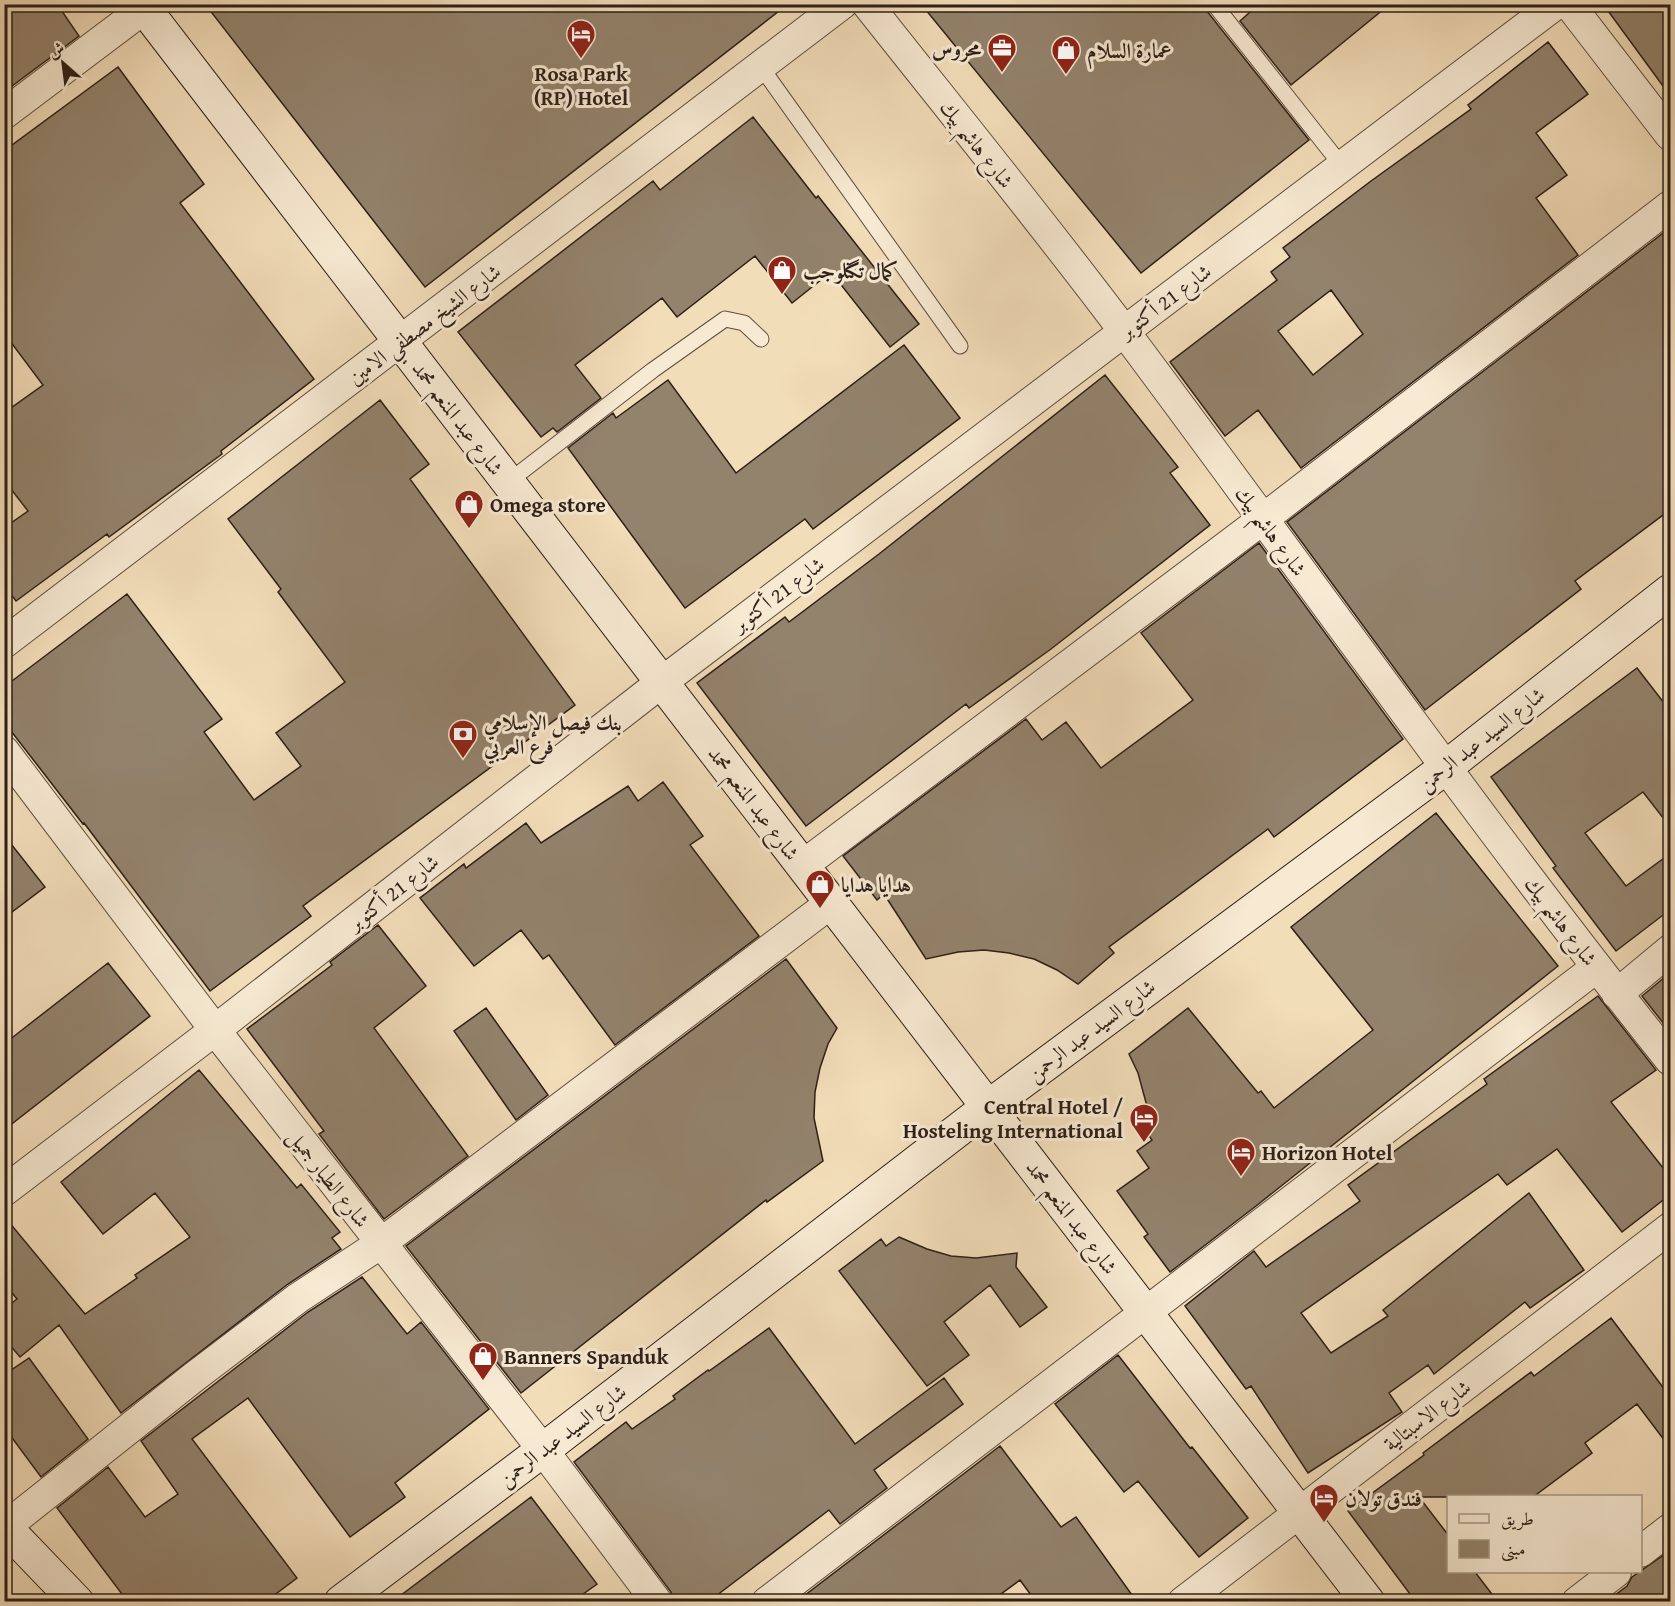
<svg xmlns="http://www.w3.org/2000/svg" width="1675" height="1606" font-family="'Gentium Book Plus',Amiri,serif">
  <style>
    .building { fill: #93826c; stroke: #2d1f18; stroke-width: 1.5; fill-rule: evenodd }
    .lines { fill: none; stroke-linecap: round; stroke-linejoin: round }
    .lane-casing { stroke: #5e4e40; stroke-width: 17 }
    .street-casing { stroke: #5e4e40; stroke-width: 32 }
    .secondary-casing { stroke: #2d1f18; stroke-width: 35 }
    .lane { stroke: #f7e9d2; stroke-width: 15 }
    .street { stroke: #f7e9d2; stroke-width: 30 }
    .secondary { stroke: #f7e9d2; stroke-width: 33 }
    .labels { text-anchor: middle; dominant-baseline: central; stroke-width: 6; stroke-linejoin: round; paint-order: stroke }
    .poi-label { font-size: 21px; font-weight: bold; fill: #2d1f18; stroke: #f7e9d2; text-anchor: start }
    .street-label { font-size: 21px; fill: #2d1f18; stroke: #f7e9d2 }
  </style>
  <rect width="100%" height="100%" fill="#f2ddb9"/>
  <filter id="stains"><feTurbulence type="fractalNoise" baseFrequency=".00333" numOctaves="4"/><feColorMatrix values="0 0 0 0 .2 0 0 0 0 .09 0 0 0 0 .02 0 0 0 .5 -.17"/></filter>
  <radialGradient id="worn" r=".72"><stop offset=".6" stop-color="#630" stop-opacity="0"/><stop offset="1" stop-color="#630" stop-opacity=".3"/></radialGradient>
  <path class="building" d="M4 4H57L79 36 4 92Z
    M205 4H788L425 287Z
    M921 4H1204L1206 10 1309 140 1141 273Z
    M1259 4H1390L1291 85 1240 21Z
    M1603 4H1671V97Z
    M1548 42 1588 94 1536 133 1567 175 1536 198 1578 255 1301 468 1258 410 1225 436 1170 362 1277 280 1271 272 1290 257 1283 248 1371 181 1471 109 1468 105ZM1331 290 1363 334 1313 375 1278 331Z
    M118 67 204 184 180 203 314 379 221 451 222 454 109 537 107 534 16 601 4 585V528L28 511 4 480V413L43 385 4 333V151Z
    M753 117 816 198 818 196 919 324 890 347 831 272 792 303 755 256 677 317 662 298 575 365 601 398 557 432 553 428 541 437 458 332 653 181 660 190Z
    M1671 227V509L1575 581 1581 589 1425 710 1287 522Z
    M904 345 960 418 813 529 805 519 685 608 568 448 613 413 616 418 668 380 736 473Z
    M1105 375 1178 467 1170 473 1210 525 1051 649 969 708 966 704 806 826 697 683 785 617 789 622 879 554Z
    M380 400 429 464 410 479 575 705 303 906 311 916 210 991 84 823 83 824 4 722V687L127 594 222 719 204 732 254 800 301 766 276 733 345 682 278 592 281 589 228 519Z
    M1259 543 1403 739 1274 837 1268 829 1109 947 1114 953 1078 984 1057 970 1034 959 1009 953 984 950 958 952 926 959 884 894 877 900 843 856 1026 719 1042 740 1066 722 1101 768 1193 700 1141 633Z
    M1637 668 1671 712V828L1643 792 1585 833 1626 886 1671 853V909L1616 951 1553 868 1556 866 1491 777Z
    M663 782 703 836 690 845 759 936 615 1045 549 955 543 959 521 930 474 966 420 898 464 864 466 868 526 823 541 843 628 786 638 801Z
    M1436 813 1558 966 1256 1206 1170 1272 1144 1237 1148 1234 1117 1191 1149 1168 1137 1151 1152 1140 1143 1127 1151 1121 1138 1073 1129 1054 1188 1008 1258 1093 1261 1091 1274 1108 1373 1030 1291 927Z
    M4 835 45 887 4 918Z
    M378 925 426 986 374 1028 468 1156 384 1219 319 1134 324 1131 247 1029 332 965 330 962Z
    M786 959 837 1028 828 1044 820 1068 815 1092 814 1118 823 1161 767 1202 766 1200 521 1393 406 1246Z
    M108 963 150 1016 4 1130V1044Z
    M1671 972V1033L1642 996Z
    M1598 996 1656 1070 1611 1102 1671 1178V1194L1622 1232 1557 1149 1507 1185 1498 1174 1301 1313 1331 1353 1388 1316 1383 1310 1529 1193 1584 1270 1530 1308 1525 1302 1434 1374 1428 1365 1389 1393 1402 1412 1308 1473 1251 1386 1246 1389 1185 1306 1254 1251 1266 1267 1360 1201 1348 1185 1487 1084 1484 1079Z
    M486 1008 548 1095 516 1120 454 1031Z
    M199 1070 297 1188 301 1184 340 1232 332 1238 341 1249 288 1284 121 1413 59 1325 20 1357 4 1338V1309L17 1299 4 1283V1216L85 1314 137 1278 135 1275 190 1237 155 1193 103 1234 61 1182Z
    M899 1237 927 1249 951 1256 976 1258 1017 1253 1016 1267 1047 1307 1020 1327 990 1285 944 1322 969 1355 927 1386 839 1271 881 1239 886 1246Z
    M362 1277 407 1334 421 1322 489 1409 395 1483 405 1497 350 1537 248 1398 192 1439 297 1578 265 1602H128L57 1508 108 1467 145 1517 178 1494 141 1441 308 1312Z
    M1611 1318 1671 1398V1449L1637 1404 1585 1443 1592 1453 1533 1497H1419L1449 1536V1572H1475L1498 1602H1416L1348 1511 1424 1455 1423 1453 1531 1372 1534 1376Z
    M769 1328 855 1444 944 1378 963 1404 874 1470 887 1488 840 1524 829 1510 708 1602H674L671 1592 574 1462 626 1422 632 1429 675 1399 673 1396 708 1370 709 1371Z
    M1118 1355 1190 1448 1192 1447 1248 1518 1199 1557 1138 1481 1124 1492 1055 1404Z
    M29 1358 88 1439 41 1477 4 1427V1375Z
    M1000 1446 1061 1527 1076 1517 1137 1602H1036L1020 1580 990 1602H796Z
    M531 1497 597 1584 572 1602H392Z
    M1671 1550V1602H1606L1627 1586 1632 1577Z"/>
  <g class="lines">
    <g class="lane-casing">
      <path id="lane" d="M1214 4 1342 166
        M761 67 960 346
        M508 482 653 370 725 319 744 323 761 339"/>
    </g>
    <g class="street-casing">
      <path id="street" d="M867 4C954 114 1043 223 1127 335 1308 577 1482 824 1670 1060
        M1569 4 1670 135
        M4 114 150 4
        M4 643 842 4
        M4 751 215 1030 543 1450 657 1602
        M802 866 1263 519 1670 206
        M1617 994 1670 950
        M4 1191 215 1030 662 682 1556 4
        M4 1528 194 1377 298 1298 380 1244 831 903
        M1640 1552 1670 1529
        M767 1602 1597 967
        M1183 1602 1670 1228
        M1577 1602 1616 1572"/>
    </g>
    <g class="secondary-casing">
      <path id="secondary" d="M141 4 1368 1602
        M4 1526 77 1602
        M341 1602 543 1450 988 1107 1445 768 1670 591"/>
    </g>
    <use href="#lane" class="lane"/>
    <use href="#street" class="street"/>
    <use href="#secondary" class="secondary"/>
  </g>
  <defs>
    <g id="hotel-pin" transform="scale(1.5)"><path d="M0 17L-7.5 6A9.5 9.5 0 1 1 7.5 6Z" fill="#8f2418" stroke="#f7e9d2"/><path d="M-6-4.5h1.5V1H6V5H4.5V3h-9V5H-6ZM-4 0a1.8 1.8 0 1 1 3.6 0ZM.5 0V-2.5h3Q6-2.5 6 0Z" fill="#fff"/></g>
    <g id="office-pin" transform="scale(1.5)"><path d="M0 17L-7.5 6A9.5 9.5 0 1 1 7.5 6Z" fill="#8f2418" stroke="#f7e9d2"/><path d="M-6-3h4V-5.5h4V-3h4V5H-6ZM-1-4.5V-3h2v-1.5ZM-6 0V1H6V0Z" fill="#fff"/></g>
    <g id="shop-pin" transform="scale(1.5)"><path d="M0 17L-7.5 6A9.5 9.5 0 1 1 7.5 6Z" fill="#8f2418" stroke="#f7e9d2"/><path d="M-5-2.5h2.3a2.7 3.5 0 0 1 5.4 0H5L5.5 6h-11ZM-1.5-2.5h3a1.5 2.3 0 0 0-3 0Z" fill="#fff"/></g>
    <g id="bank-pin" transform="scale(1.5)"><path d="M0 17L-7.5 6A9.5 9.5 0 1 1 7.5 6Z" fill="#8f2418" stroke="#f7e9d2"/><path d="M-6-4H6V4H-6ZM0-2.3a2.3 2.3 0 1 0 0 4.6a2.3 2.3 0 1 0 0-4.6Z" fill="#fff"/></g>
  </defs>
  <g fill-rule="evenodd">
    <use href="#hotel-pin" x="581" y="34"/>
    <use href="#office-pin" x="1002" y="48"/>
    <use href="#shop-pin" x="1066" y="50"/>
    <use href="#shop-pin" x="782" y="270"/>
    <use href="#shop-pin" x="469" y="504"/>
    <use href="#bank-pin" x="463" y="734"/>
    <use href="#shop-pin" x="820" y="884"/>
    <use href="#hotel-pin" x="1144" y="1118"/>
    <use href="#hotel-pin" x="1241" y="1152"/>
    <use href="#shop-pin" x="483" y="1356"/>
    <use href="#hotel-pin" x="1324" y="1498"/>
  </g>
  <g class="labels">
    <g class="poi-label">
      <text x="981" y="48" text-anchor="end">محروس</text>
      <text x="1087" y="50">عمارة السلام</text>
      <text x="581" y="73" text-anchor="middle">Rosa Park<tspan x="581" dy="24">(RP) Hotel</tspan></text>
      <text x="803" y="270">كمال تگنلوجب</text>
      <text x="490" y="504">Omega store</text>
      <text x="484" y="722">بنك فيصل الإسلامي<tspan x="484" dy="24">فرع العربي</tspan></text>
      <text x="841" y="884">هدايا هدايا</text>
      <text x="1123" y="1106" text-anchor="end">Central Hotel /<tspan x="1123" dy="24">Hosteling International</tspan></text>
      <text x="1262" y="1152">Horizon Hotel</text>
      <text x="504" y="1356">Banners Spanduk</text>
      <text x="1345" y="1498">فندق تولان</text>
    </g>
    <g class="street-label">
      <text transform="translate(977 144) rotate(52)">شارع هاشم بيك</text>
      <text transform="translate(1165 301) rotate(-37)">شارع 21 أكتوبر</text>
      <text transform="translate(424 324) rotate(-37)">شارع الشيخ مصطفي الامين</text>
      <text transform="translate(458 418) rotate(53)">شارع عبد المنعم محمد</text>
      <text transform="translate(1271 531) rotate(54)">شارع هاشم بيك</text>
      <text transform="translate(778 594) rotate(-37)">شارع 21 أكتوبر</text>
      <text transform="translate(1481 739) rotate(-38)">شارع السيد عبد الرحمن</text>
      <text transform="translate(754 803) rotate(53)">شارع عبد المنعم محمد</text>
      <text transform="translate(393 892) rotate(-38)">شارع 21 أكتوبر</text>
      <text transform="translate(1561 921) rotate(53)">شارع هاشم بيك</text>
      <text transform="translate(1091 1030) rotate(-37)">شارع السيد عبد الرحمن</text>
      <text transform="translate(329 1178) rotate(52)">شارع الطيار جميل</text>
      <text transform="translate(1072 1217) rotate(53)">شارع عبد المنعم محمد</text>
      <text transform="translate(1427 1415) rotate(-37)">شارع الاسبتالية</text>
      <text transform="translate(562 1435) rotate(-37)">شارع السيد عبد الرحمن</text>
    </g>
  </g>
  <rect width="1675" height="1606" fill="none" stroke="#f2ddb9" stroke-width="24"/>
  <rect x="6" y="6" width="1663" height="1594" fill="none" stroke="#2d1f18" stroke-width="3"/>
  <rect x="12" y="12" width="1651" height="1582" fill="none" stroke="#2d1f18" stroke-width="1.5"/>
  <rect x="1447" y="1495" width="195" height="78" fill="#f7e9d2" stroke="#a69888" stroke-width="1.5"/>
  <rect x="1459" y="1514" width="30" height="9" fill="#f7e9d2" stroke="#a69888" stroke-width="1.5"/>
  <text x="1501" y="1525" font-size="18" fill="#2d1f18">طريق</text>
  <rect x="1459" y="1540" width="30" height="18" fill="#93826c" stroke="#a69888" stroke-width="1.5"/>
  <text x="1501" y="1555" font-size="18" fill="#2d1f18">مبنى</text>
  <g transform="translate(63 63) rotate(332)" stroke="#f7e9d2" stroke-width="4.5" paint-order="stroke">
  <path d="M0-4.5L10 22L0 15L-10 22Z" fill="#2d1f18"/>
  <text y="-9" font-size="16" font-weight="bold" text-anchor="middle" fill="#2d1f18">ش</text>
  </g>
  <rect width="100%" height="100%" filter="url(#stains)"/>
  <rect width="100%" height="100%" fill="url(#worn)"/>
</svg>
